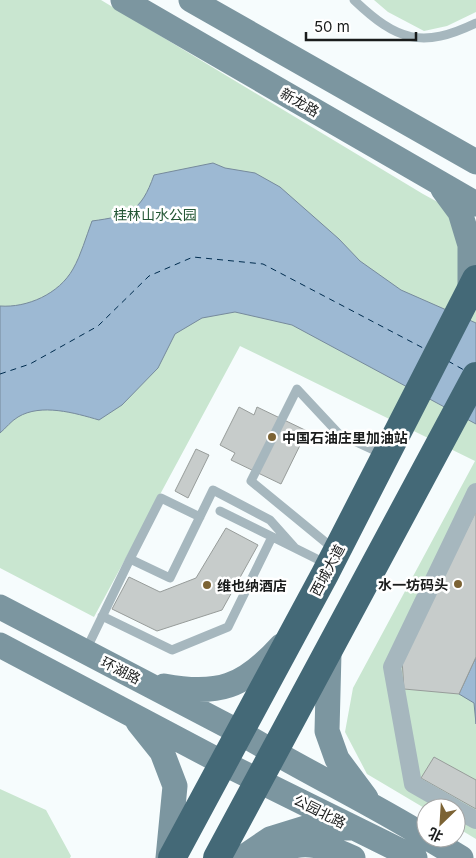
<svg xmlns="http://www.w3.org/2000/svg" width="476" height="858" font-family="Inter,'Noto Sans SC',sans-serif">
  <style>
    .green { fill: #c9e6d0 }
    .water { fill: #9db9d3; stroke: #768a9c }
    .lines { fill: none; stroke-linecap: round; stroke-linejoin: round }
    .ferry { stroke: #002c4e; stroke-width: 1; stroke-dasharray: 6 5; stroke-linecap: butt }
    .building { fill: #c7cccb; stroke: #979c9a }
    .lane { stroke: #a6b7be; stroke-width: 9 }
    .street { stroke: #a6b7be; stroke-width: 18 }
    .secondary { stroke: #7c96a0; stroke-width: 25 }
    .highway { stroke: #446977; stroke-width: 28 }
    .poi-dot { fill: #7c6334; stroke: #fff; stroke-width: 2 }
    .labels { text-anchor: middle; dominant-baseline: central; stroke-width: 5; stroke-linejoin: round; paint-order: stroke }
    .street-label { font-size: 14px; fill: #1a1c1c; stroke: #fff }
    .park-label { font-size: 14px; fill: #235634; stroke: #fff }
    .poi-label { font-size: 14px; font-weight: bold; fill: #1a1c1c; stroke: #fff; text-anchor: start }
  </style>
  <rect width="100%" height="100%" fill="#f6fcfd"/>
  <path class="green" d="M0 0H101L423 194 476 223V839L456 827V808L426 809 367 774 345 732 353 688 475 461 240 346 94 617 0 568Z
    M374 0H476V12L447 26 424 31 388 12Z
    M0 789 46 810 71 856 70 858H0Z"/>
  <path class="water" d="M213 163 225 168 255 173 280 187 339 239 360 261 401 290 476 323V424L292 325 235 312 202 318 175 334 158 368 122 405 99 420C75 413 41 403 18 417 11 421 6 428 0 433V306C27 308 59 294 73 269 81 255 86 237 92 221 129 216 141 212 154 175Z
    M476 657V724L474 703 459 694Z"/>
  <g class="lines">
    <path class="ferry" d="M448 361 464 370
      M0 374 30 364 98 326 149 276 193 257 263 264 425 349"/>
  </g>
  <path class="building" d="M239 407 254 415 257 407 307 431 281 484 231 460 235 453 220 445Z
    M196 449 209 455 188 498 175 491Z
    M476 511V657L459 694 404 689 402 660Z
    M226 528 258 545 222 610 157 631 112 609 129 577 160 592 196 578Z
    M434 757 476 780V809L421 778Z"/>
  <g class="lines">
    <path class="lane" d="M354 0C397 41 422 49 476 23
      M220 511 327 564
      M335 550 251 481 297 389 339 434 382 454
      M130 559 161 498 200 517
      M102 616 172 650 228 627 272 537
      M86 650 130 559 170 578 213 490 270 520 295 548"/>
    <path class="street" d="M455 808 413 784 392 667 476 492
      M456 809 476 820"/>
    <path class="secondary" d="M123 0 476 204
      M191 0 476 162
      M443 189 460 212 470 245V291
      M0 607 241 733C302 770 366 800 426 837
      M0 645 225 764 415 858
      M329 653 327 731 337 759 366 798
      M164 686C218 696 244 687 281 646
      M138 722 162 752 175 786 168 858
      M428 838 461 858
      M242 858 270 839 312 826 347 828
      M274 858C278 855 282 850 287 848 308 840 334 849 353 858"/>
    <path class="highway" d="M172 858 325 574 476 279
      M217 858 476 376"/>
  </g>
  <g class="poi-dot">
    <circle cx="272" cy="437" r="5"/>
    <circle cx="458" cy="584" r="5"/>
    <circle cx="207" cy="585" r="5"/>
  </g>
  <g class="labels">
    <g class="street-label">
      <text transform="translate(300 102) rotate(30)">新龙路</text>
      <text transform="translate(327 570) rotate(-62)">西城大道</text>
      <text transform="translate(121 670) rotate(27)">环湖路</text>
      <text transform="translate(320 811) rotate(27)">公园北路</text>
    </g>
    <g class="park-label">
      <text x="155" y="214">桂林山水公园</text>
    </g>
    <g class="poi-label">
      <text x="282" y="437">中国石油庄里加油站</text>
      <text x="448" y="584" text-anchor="end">水一坊码头</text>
      <text x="217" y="585">维也纳酒店</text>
    </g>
  </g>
  <g transform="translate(441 823) rotate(205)"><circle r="24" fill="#ffffff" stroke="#a3a4a4"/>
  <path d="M0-4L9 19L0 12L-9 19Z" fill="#7c6334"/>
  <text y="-8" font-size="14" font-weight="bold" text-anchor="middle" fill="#1a1c1c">北</text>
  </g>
  <path d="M306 32v8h110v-8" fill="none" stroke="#1a1c1c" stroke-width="2.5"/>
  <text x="314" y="32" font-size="15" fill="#1a1c1c" stroke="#ffffff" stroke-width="4" paint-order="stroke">50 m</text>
</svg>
